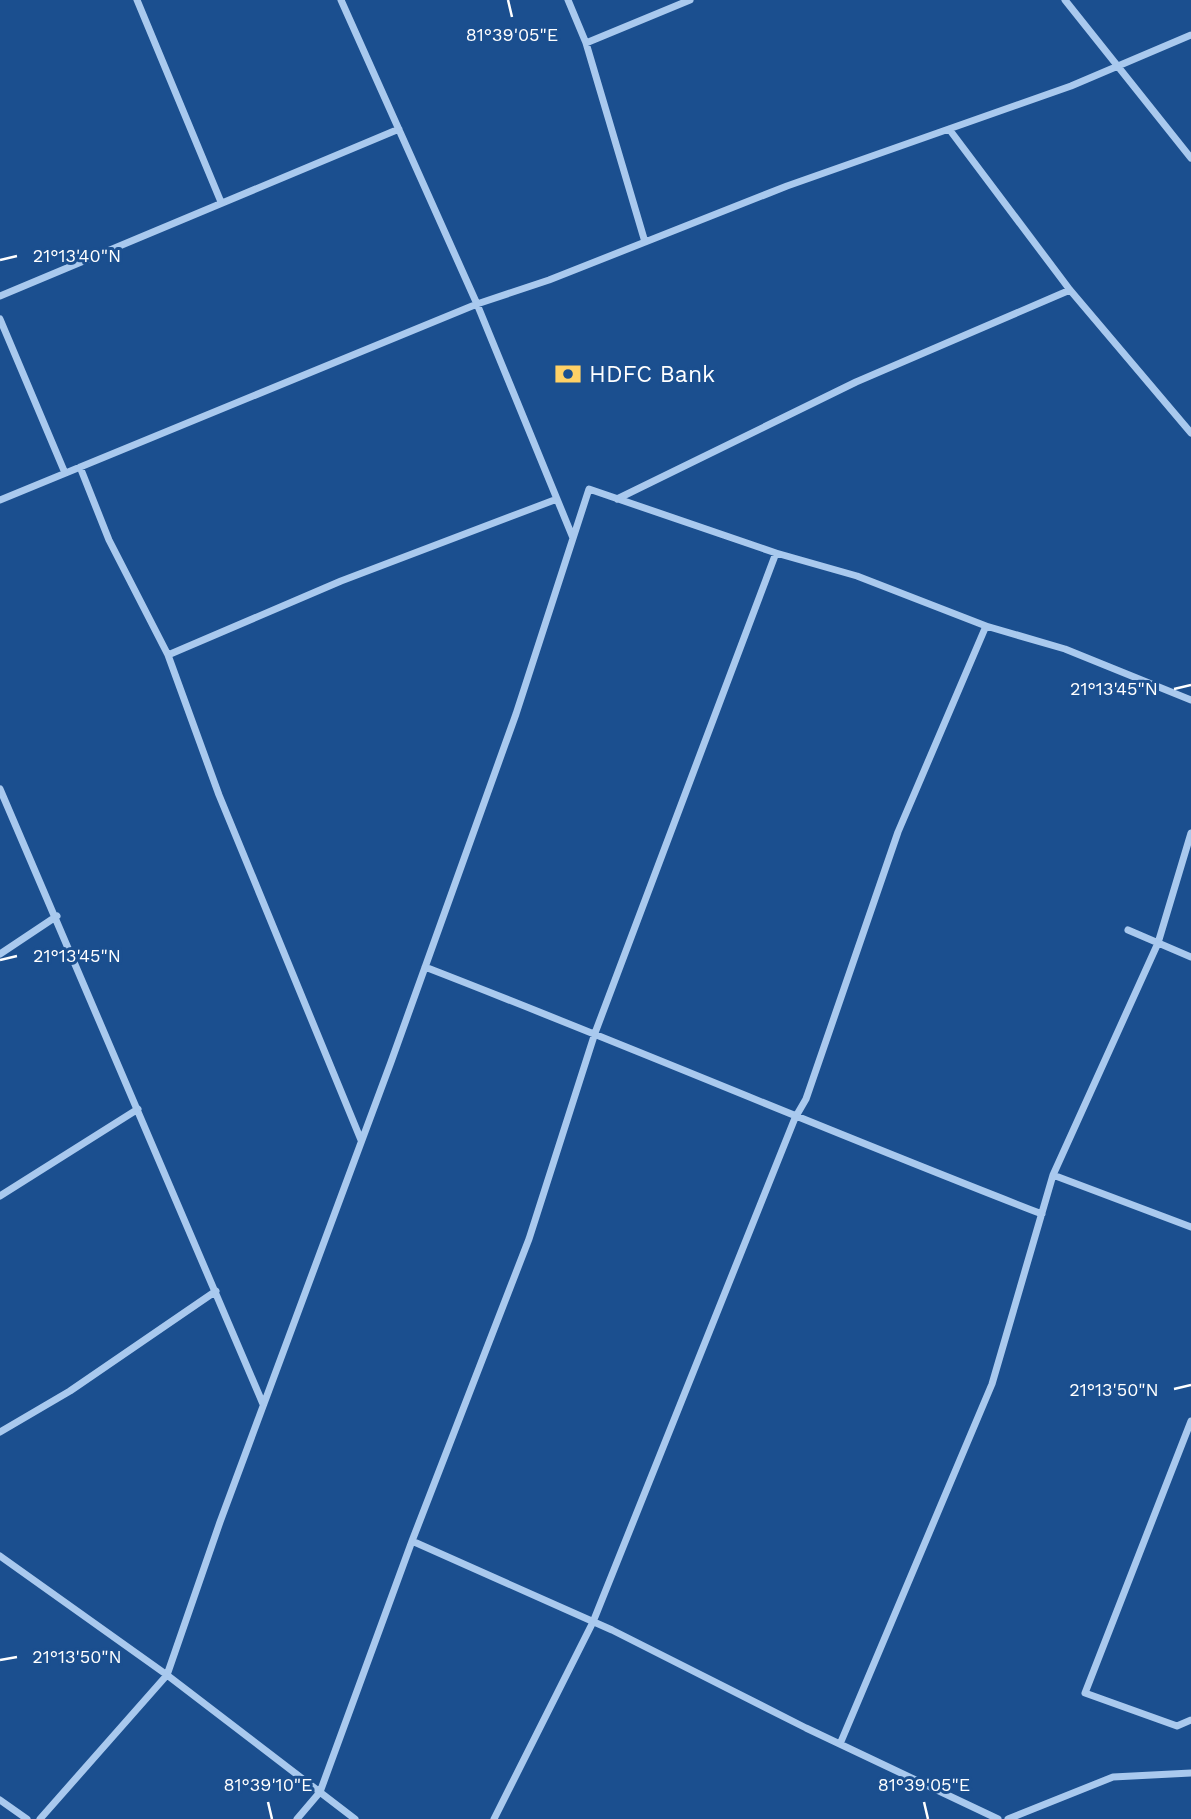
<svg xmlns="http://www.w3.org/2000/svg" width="1191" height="1819" font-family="'Work Sans',sans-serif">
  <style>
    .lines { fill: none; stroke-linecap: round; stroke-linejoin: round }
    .minor { stroke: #a9c9ee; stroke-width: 7 }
    .ticks { fill: none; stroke: #fff; stroke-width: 2.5 }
    .labels { text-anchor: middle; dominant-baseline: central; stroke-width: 6; stroke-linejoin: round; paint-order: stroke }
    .poi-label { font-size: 23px; fill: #fff; stroke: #1b4f8f; text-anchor: start }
    .ticks-label { font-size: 18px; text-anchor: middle; fill: #fff; stroke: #1b4f8f; stroke-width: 6; stroke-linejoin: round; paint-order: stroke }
  </style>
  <rect width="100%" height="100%" fill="#1b4f8f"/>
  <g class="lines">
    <path class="minor" d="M137 0 221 202
      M341 0 477 304 573 538
      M568 0 586 43 645 242
      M1065 0 1191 158
      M586 43 690 0
      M949 129 1070 290 1191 433
      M0 296 399 129
      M0 319 65 473
      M80 467 109 540 168 655 219 795 361 1140
      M617 499 856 382 1070 290
      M0 500 477 304 549 280 787 186 1071 86 1191 35
      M168 655 341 581 557 499
      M0 789 263 1404
      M1128 930 1191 957
      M0 954 57 916
      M425 967C632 1047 835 1134 1042 1214
      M1053 1175 1191 1227
      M0 1196 138 1109
      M1191 1421 1085 1693 1177 1726 1191 1720
      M0 1432 70 1391 216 1291
      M412 1541 612 1630 806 1728 998 1819
      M0 1556 167 1675 355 1819
      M840 1744 992 1384 1053 1175 1158 943 1191 833
      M0 1800 27 1819
      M40 1819 167 1675 220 1522 391 1062 516 714 589 489 776 553 857 576 986 626 1065 649 1191 700
      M297 1819 320 1792 412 1541 529 1239 595 1033 776 553
      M494 1819 593 1622 795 1118 806 1099 898 832 986 626
      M1008 1819 1113 1777 1191 1773"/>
  </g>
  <path class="ticks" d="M508 0 512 17M0 260 17 256M1174 689 1191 685M0 960 17 956M1174 1389 1191 1385M0 1660 17 1657M268 1802 272 1819M924 1802 928 1819"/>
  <defs>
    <g id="bank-bare" transform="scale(2.1)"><path d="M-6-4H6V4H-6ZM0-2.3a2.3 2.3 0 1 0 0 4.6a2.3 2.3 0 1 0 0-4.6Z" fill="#ffd166" stroke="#1b4f8f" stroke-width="2.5" paint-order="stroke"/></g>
  </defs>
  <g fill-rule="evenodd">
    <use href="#bank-bare" x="568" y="374"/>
  </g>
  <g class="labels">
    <g class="poi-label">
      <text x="589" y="374">HDFC Bank</text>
    </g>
  </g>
  <g class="ticks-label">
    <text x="512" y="41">81°39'05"E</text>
    <text x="77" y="262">21°13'40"N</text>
    <text x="1114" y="695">21°13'45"N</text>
    <text x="77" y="962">21°13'45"N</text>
    <text x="1114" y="1396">21°13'50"N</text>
    <text x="77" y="1663">21°13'50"N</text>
    <text x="268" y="1791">81°39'10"E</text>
    <text x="924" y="1791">81°39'05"E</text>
  </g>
</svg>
